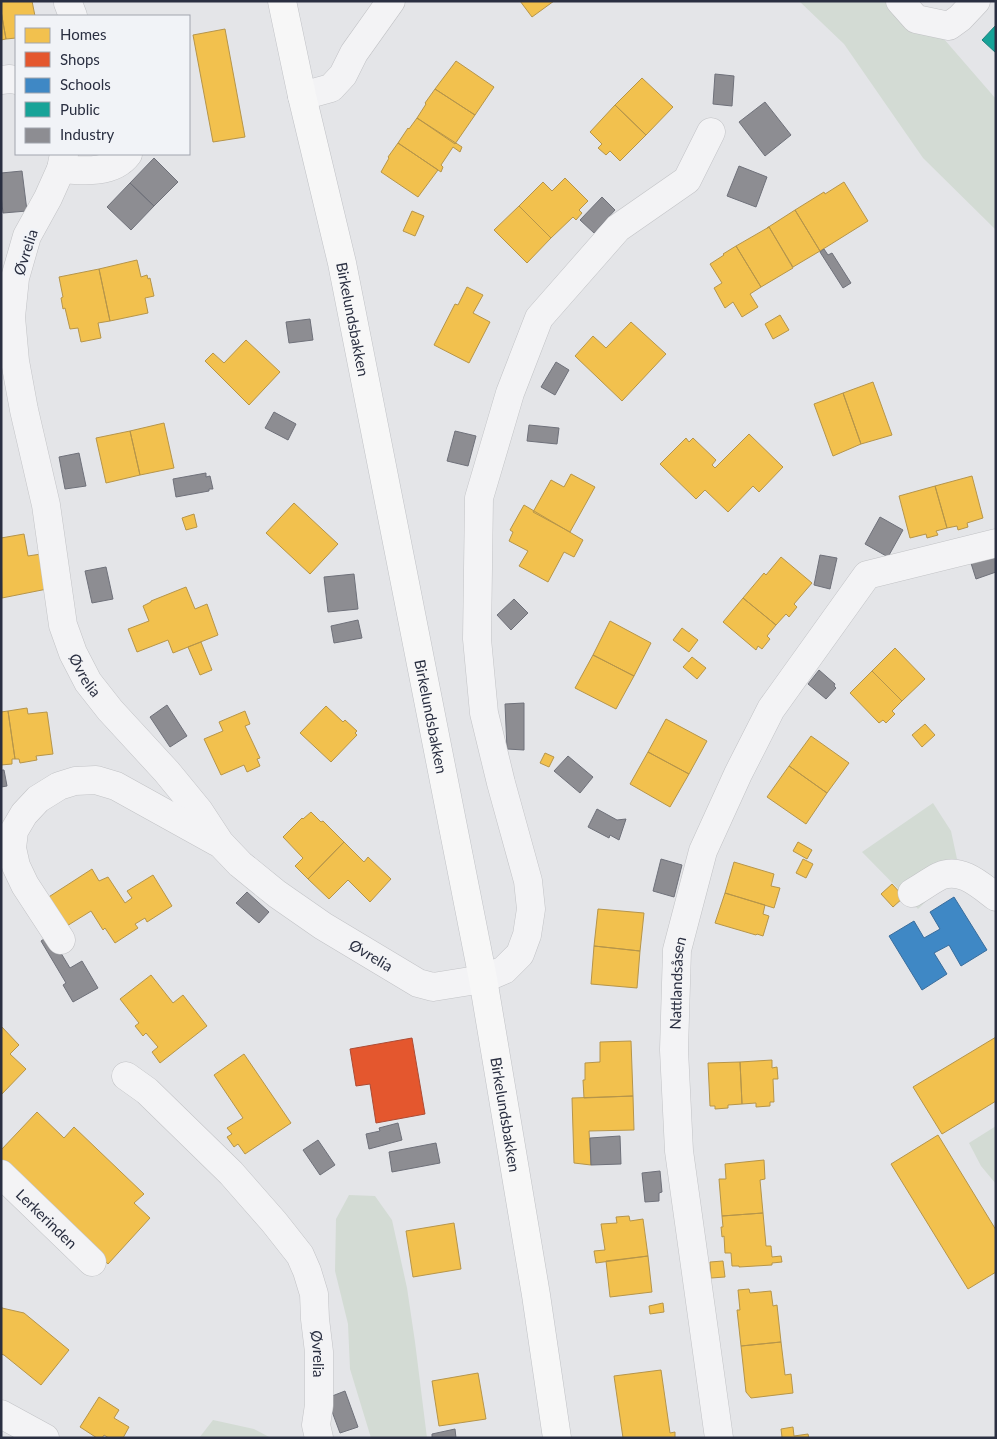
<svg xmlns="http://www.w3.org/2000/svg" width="997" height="1439" font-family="Lato,sans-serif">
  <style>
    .green { fill: #d3dbd4 }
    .homes { fill: #f2c14e; stroke: #b6954a }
    .shops { fill: #e4572e; stroke: #ac4b34 }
    .schools { fill: #3f88c5; stroke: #396d9d }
    .public { fill: #17a398; stroke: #1d807e }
    .industry { fill: #8d8d92; stroke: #6f717a }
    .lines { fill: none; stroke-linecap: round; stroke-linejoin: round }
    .minor-casing { stroke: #c2c3c6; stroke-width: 29 }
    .major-casing { stroke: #c0c2c6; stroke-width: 29 }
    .minor { stroke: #f3f3f5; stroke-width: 28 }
    .major { stroke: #f7f7f7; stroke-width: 28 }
    .labels { text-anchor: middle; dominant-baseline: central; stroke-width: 5; stroke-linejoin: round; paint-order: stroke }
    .street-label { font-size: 15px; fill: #2a2f41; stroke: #f1f3f7 }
  </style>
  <rect width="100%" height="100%" fill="#e4e5e8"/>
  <path class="green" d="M799 1H911L996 99V230L923 158 844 44Z
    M933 803 951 831 957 859 945 883 918 909 862 852Z
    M996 1126V1184L981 1166 969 1143Z
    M349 1195 375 1196 392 1220 407 1288 415 1342 427 1438H371L350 1369 348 1324 335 1271 336 1219Z
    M213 1420 254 1429 271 1438H199Z"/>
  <path class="homes" d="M1 1H32L35 16H16V38L6 39 1 11Z
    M520 1H554L532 17Z
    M1 11 6 39 1 40Z
    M225 29 245 137 213 142 193 35Z
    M456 61 494 87 475 115 435 89Z
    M642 78 673 107 646 135 615 105Z
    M435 89 475 115 455 144 417 118 426 104 425 103Z
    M615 105 646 135 620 161 610 151 606 155 598 148 602 144 590 132Z
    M417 118 462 147 460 152 453 147 441 165 443 167 441 172 398 143 408 128 409 129Z
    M398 143 438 170 418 197 381 172 389 158 388 157Z
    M565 178 588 201 579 210 582 213 576 220 573 217 551 238 519 206 543 182 552 191Z
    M844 182 868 221 820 251 795 210 824 192 825 194Z
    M519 206 551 238 527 263 494 230Z
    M795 210 820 251 793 267 769 227 767 228Z
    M412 211 424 216 415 236 403 231Z
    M769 227 793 268 761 287 736 246Z
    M736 246 761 287 750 294 758 307 742 317 733 302 725 308 714 288 722 283 710 264 724 255 723 254Z
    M137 260 141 277 147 275 148 279 150 278 154 296 145 298 148 313 110 321 99 269Z
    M99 269 110 321 98 323 101 338 81 342 78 328 70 329 65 308 63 309 61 298 63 297 59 277Z
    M467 287 483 295 473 313 490 322 469 363 434 345 455 304 458 305Z
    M780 315 789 330 773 339 765 324Z
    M631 322 666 354 622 401 575 356 593 336 606 348Z
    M246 340 280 372 249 405 205 361 213 353 224 363Z
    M873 382 892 435 861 444 843 393Z
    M843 393 861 444 833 456 814 404Z
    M164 423 174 468 140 475 130 431Z
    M130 431 140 475 106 483 96 438Z
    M749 434 783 467 759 492 753 486 728 512 705 490 696 499 660 464 686 438 689 442 693 438 716 460 712 465 715 468Z
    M571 474 595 487 570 532 533 512 551 480 564 487Z
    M972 476 983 518 967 523 968 527 958 530 957 526 947 528 935 486Z
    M935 486 947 528 936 531 938 535 927 538 926 534 910 538 899 496Z
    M294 503 338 544 310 574 266 533Z
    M524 505 583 540 574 557 564 552 548 582 519 566 528 551 509 541 513 532 510 530Z
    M194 514 197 527 186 530 182 518Z
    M24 534 28 556 41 554 47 589 2 598 1 538Z
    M781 557 812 583 794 604 797 607 789 617 786 614 776 625 743 598 764 573 766 575Z
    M186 587 195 609 207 604 218 635 173 653 168 640 137 652 128 629 149 621 143 606 151 602V601Z
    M743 598 776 625 767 636 770 639 762 649 758 646 756 650 723 622Z
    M610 621 651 643 634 676 593 655Z
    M682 628 698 640 689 652 673 640Z
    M201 642 212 670 200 675 188 647Z
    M895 648 925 679 902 701 872 671Z
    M593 655 634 676 616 709 575 688Z
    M692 657 706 668 697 679 683 667Z
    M872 671 902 701 892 711 895 714 886 723 883 720 879 723 850 693Z
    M326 706 343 722 345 720 357 731 355 733 357 735 331 762 300 733Z
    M27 708 28 714 47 712 53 754 36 756 37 760 20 763 19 759H15L8 711Z
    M8 711 15 759H12V764L1 765V712Z
    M245 711 250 724 245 726 260 758 257 759 260 766 247 772 244 765 221 775 204 739 223 731 219 722Z
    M666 719 707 741 689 774 648 752Z
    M925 724 935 735 922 747 912 735Z
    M811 736 849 763 827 793 789 766Z
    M648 752 689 774 670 807 630 784Z
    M545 753 554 757 549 767 540 763Z
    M789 766 827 793 806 824 767 797Z
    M311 812 321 822 323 821 344 842 308 879 295 866 303 858 283 837 302 818 303 819Z
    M344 842 364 862 368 857 391 879 370 902 348 880 329 899 308 879Z
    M798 842 812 850 807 859 793 851Z
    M803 859 813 864 806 878 796 873Z
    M734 862 774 874 771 886 780 888 774 908 725 893Z
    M92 869 99 881 108 877 125 903 132 898 127 891 153 875 172 906 147 922 145 918 135 924 138 928 115 943 105 928 103 930 91 911 62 929 44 900Z
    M892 884 904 897 893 907 881 894Z
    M725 893 765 905 763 914 769 916 763 936 757 934 756 935 715 923Z
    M598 909 644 913 640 951 594 946Z
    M594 946 640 951 637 988 591 984Z
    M151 975 173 1003 183 995 207 1026 160 1063 152 1052 158 1047 146 1033 143 1036 135 1026 139 1023 120 999Z
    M1 1026 19 1045 10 1054 26 1069 1 1095Z
    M996 1037V1101L942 1134 913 1087Z
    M631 1041 633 1096 584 1098 583 1080H585V1063L600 1062V1042Z
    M244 1054 291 1123 245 1154 238 1144 234 1147 227 1137 232 1134 227 1128 243 1118 214 1075Z
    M772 1060V1068L777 1067 778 1079H773L774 1102H770V1106L756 1107V1103L742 1104 740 1062Z
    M740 1062 742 1104 728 1105V1108L715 1109V1106H710L708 1063Z
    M633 1096 634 1130 589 1131 591 1165 574 1163 572 1098Z
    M37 1112 64 1138 74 1127 144 1194 134 1203 150 1218 108 1264 1 1164V1150Z
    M938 1135 996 1230V1272L968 1289 891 1164Z
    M764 1160 765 1179 760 1180 763 1213 722 1216 719 1179H726L725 1164Z
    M763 1213 766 1246H771L772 1257 781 1256 782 1262 772 1263V1265L739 1267V1266H732L731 1253H725L724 1236 722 1237 721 1227H723L722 1216Z
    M629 1216 630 1221 643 1219 648 1256 596 1263 594 1251 605 1250 601 1224 617 1223 616 1217Z
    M454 1223 461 1269 413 1277 406 1231Z
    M648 1256 652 1292 610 1297 606 1261Z
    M723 1261 725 1277 711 1278 710 1262Z
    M749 1289 750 1293 771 1291 773 1306 777 1305 781 1342 741 1346 737 1310H740L738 1290Z
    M663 1303 664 1312 650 1314 649 1306Z
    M1 1306 2 1308 24 1313 69 1350 41 1385 4 1355 1 1354Z
    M781 1342 785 1375 791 1374 793 1393 751 1398 746 1392 741 1346Z
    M661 1370 670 1433 675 1432V1438H623L614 1376Z
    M478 1373 486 1419 439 1426 432 1381Z
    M99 1397 119 1410 114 1418 129 1427 123 1438H109L104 1435 102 1438H97L80 1427Z
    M793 1427 794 1436 808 1434 809 1438H780L782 1437 781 1429Z"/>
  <path class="shops" d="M412 1038 425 1114 376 1123 370 1084 356 1086 350 1049Z"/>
  <path class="schools" d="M954 897 987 950 961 966 949 945 934 953 947 974 922 990 889 936 914 921 924 938 940 929 930 912Z"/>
  <path class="public" d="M996 25V53L982 40Z"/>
  <path class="industry" d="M715 74 734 76 732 106 713 104Z
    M765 102 791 135 765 156 739 122Z
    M154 158 178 182 154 206 130 183Z
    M739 166 767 177 756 207 727 196Z
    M22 171 27 211 3 213 1 195V173Z
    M130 183 154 206 131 230 107 207Z
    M602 197 615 210 594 233 580 220Z
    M824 249 828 255 832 253 851 283 843 288 820 252Z
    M310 319 313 340 289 343 286 322Z
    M556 362 569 370 555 395 541 387Z
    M274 412 296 424 288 440 265 428Z
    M529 425 559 428 557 444 527 441Z
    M455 431 476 436 468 466 447 461Z
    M79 453 86 486 65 489 59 457Z
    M206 473V477L210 476 213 489H209V491L176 497 173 479Z
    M880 517 903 530 888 557 865 544Z
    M996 552V572L976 579 970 560Z
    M820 555 837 558 830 589 814 585Z
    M106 567 113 599 92 603 85 571Z
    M354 574 358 609 328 612 324 577Z
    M514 599 528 613 511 630 497 615Z
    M358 620 362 638 334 643 331 626Z
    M819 670 835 684 834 686 836 688 826 699 808 684Z
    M524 703V750L507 749 505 704Z
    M167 705 187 736 170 747 150 717Z
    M568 756 593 777 580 793 554 771Z
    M1 770H4L7 786 1 787Z
    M597 809 617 820 626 819 619 840 610 835 609 838 588 827Z
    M661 859 682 865 674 897 653 891Z
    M247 892 269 912 259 923 236 903Z
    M50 935 70 968 82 961 98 988 73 1002 63 985 66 983 41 941Z
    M398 1123 402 1140 369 1149 366 1134 380 1131 379 1128Z
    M620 1136 621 1164 591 1165 590 1138Z
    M318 1140 335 1165 320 1175 303 1150Z
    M436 1143 440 1163 392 1172 389 1152Z
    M660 1171 662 1192 659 1193V1201L645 1202 642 1173Z
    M345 1391 358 1427 340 1433 327 1398Z
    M455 1429 456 1438H432V1434Z"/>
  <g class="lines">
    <g class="minor-casing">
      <g id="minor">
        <path d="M900 1 916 19 949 26 960 18 976 1"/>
        <path d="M68 3 73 16"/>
        <path d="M1 80 10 79 16 80"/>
        <path d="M302 96 331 88 343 75 354 53 391 1"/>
        <path id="s1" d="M64 154 61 169 48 198 27 236 15 278 11 317 15 361 24 410 46 505 63 625 73 653 88 682 110 710 167 772 199 811 220 843 240 864 277 894 323 926 418 983 433 987 483 979 504 970 520 954 527 935 531 909 528 881 501 783 484 713 477 639 479 498 510 393 539 318 618 228 687 180 711 132"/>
        <path d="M61 169C83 171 113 174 128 154"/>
        <path d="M912 893C921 888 930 881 940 876 961 867 980 885 996 897"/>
        <path d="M61 940 25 885 16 866 12 848 14 831 24 814 38 799 59 786 75 781 96 780 116 786 217 842"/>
        <path id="s2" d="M126 1076 147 1091 231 1173 274 1222 300 1255 307 1271 314 1294 315 1319 319 1352V1405L316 1425 319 1438"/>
        <path id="s3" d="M1 1174 92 1262"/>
        <path d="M1 1414 45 1438"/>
        <path id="s4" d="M719 1438 679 1151 674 1050 677 950 703 851 738 774 771 709 867 575 996 543"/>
      </g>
    </g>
    <g class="major-casing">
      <g id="major">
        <path id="s5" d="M282 1 302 96 342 263 483 979 536 1295 557 1438"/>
      </g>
    </g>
    <use href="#minor" class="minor"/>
    <use href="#major" class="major"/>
  </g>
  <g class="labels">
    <g class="street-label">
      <text transform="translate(25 252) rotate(-72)">Øvrelia</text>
      <text stroke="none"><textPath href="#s5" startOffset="326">Birkelundsbakken</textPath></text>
      <text stroke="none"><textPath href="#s1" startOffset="541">Øvrelia</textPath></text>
      <text stroke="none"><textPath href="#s5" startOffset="731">Birkelundsbakken</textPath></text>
      <text stroke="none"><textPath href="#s1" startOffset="946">Øvrelia</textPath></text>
      <text stroke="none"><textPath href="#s4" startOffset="458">Nattlandsåsen</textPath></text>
      <text stroke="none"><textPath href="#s5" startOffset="1136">Birkelundsbakken</textPath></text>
      <text stroke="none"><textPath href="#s3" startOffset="64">Lerkerinden</textPath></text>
      <text stroke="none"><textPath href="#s2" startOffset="352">Øvrelia</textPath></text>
    </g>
  </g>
  <rect width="997" height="1439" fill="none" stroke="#2a2f41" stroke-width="5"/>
  <rect x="15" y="15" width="175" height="140" fill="#f1f3f7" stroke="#a1a5ae"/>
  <rect x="25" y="28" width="25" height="15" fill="#f2c14e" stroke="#a1a5ae"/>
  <text x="60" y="40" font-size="15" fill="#2a2f41">Homes</text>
  <rect x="25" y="52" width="25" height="15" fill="#e4572e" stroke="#a1a5ae"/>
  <text x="60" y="65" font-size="15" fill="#2a2f41">Shops</text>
  <rect x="25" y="78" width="25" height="15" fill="#3f88c5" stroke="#a1a5ae"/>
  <text x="60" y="90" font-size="15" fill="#2a2f41">Schools</text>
  <rect x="25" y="102" width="25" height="15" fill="#17a398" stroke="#a1a5ae"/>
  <text x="60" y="115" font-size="15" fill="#2a2f41">Public</text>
  <rect x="25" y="128" width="25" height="15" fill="#8d8d92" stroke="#a1a5ae"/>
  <text x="60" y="140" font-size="15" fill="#2a2f41">Industry</text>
</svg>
